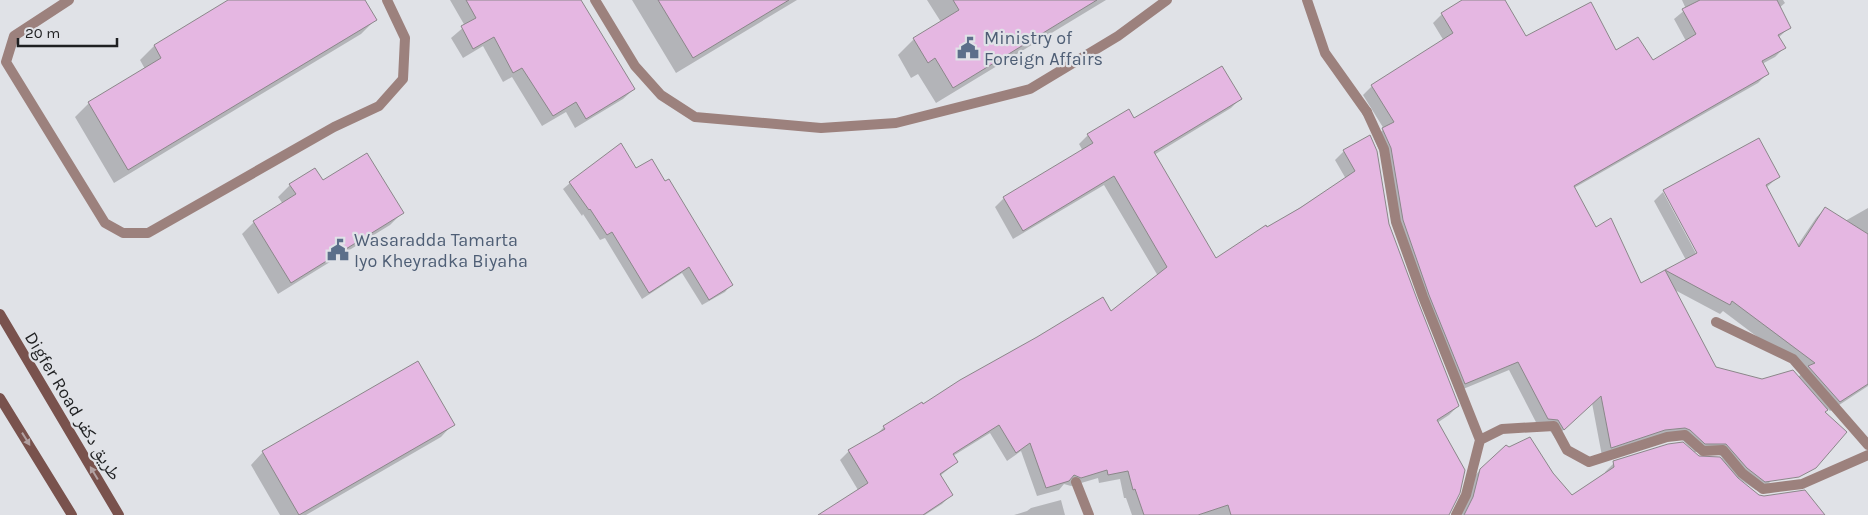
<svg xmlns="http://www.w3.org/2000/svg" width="1868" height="515" font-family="Karla,'Noto Naskh Arabic',sans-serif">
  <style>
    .shadow { fill: #0003; fill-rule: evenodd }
    .building { fill: #e5b7e2; stroke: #8b878a }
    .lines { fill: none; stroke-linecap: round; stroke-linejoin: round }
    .lane { stroke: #9c817d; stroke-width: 10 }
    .street { stroke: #9c817d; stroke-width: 10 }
    .secondary { stroke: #79524d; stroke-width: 10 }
    .oneway { fill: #b2a1a2 }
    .labels { text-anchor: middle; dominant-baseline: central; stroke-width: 4.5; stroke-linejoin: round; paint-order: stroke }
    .service-label { font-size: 18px; fill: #4e5e75; stroke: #e0e2e7; text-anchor: start }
    .street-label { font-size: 18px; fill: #1f2022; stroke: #e0e2e7 }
  </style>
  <rect width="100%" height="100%" fill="#e0e2e7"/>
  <path class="shadow" d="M230 0H363L375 20 361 34 114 183 75 117 89 103 145 69 140 60 154 46Z
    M450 0H580L634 89 623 99 575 128 566 112 542 126 512 77 503 82 483 46 463 58 451 38 465 26Z
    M632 0H797L676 73Z
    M927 0H1106L936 103 918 74 911 78 898 55 914 39 941 22Z
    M1464 0H1503L1526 38 1616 52 1652 62 1686 41 1674 19 1686 9 1682 0H1783L1785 3 1779 8 1789 28 1778 38 1784 48 1775 57 1762 64 1767 74 1758 83 1574 188 1596 228 1641 285 1686 260 1654 201 1664 191 1778 177 1766 188 1797 246 1816 218 1825 208 1845 221 1868 208V386L1830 411 1828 409 1824 413 1832 441 1798 377 1804 372 1723 311 1720 314 1673 289 1772 480 1763 489 1756 490 1732 474 1759 496 1814 515H1460L1471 480 1480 470 1552 474 1572 496 1605 474V472L1614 463 1699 458H1722L1717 452H1693L1694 451 1680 438 1602 456 1592 403 1555 438 1549 429 1539 428 1509 370 1456 392 1421 304 1382 157 1374 138 1384 129 1363 95 1372 86 1444 41 1433 23 1442 14ZM1663 192H1666L1701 258 1699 259Z
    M1240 99 1231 108 1154 155 1216 260 1346 179 1335 160 1344 151 1388 224 1458 406 1449 415 1437 423 1448 515H1132L1126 498H1124L1120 479 1099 483 1098 478 1071 486 1064 484 1059 490 1037 496 1021 451 1007 461 990 433 953 456 957 462 940 476 951 495 942 504 925 515H824L858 490 840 460 849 451 876 435 884 427 922 405 1111 313 1158 276 1104 185 1013 239 995 207 1004 198 1083 151 1079 144 1088 135 1134 120Z
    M635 169 731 285 725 292 702 305 682 273 642 299 605 238 600 240 583 214 582 216 563 189 570 183Z
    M323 181 402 213 390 225 278 294 242 234 254 222 283 204 278 197 290 185Z
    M453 424 441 437 306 515H280L251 465 263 452Z
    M1061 500 1065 515H1014L1027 511 1031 508Z"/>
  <path class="building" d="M228 0H365L377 20 128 170 88 102 161 58 154 45Z
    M466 0H581L635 89 586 119 576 102 553 116 522 68 513 73 494 37 473 49 461 26 476 18Z
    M658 0H789L693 58Z
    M953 0H1097L953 88 935 58 928 63 913 38 959 10Z
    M1462 0H1505L1526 36 1591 2 1616 50 1638 37 1653 60 1696 34 1682 9 1700 0H1777L1791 28 1778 35 1786 48 1762 61 1769 74 1574 186 1596 227 1611 218 1641 283 1665 270 1716 367 1762 379 1793 370 1828 410 1825 412 1847 432 1816 468 1799 477 1765 482 1747 468 1726 444H1705L1690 430 1685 428 1665 430 1611 448 1601 396 1564 430 1558 420 1548 419 1518 362 1465 384 1429 295 1403 220 1391 148 1382 128 1394 122 1371 85 1453 33 1441 13Z
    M1222 66 1242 99 1154 152 1216 258 1266 225 1267 227 1300 208 1355 171 1343 150 1370 135 1377 151 1389 224 1417 299 1459 406 1437 420 1465 470 1460 493 1449 515H1231L1228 505 1198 515H1144L1135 489 1133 490 1128 471 1108 475 1107 470 1081 478 1074 475 1069 481 1046 488 1030 443 1016 453 999 425 953 454 958 462 940 474 953 495 923 515H818L868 483 848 450 885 429 883 426 922 402 923 404 960 380 1037 337 1103 297 1111 311 1167 267 1114 176 1023 231 1003 197 1093 143 1087 134 1129 109 1134 118Z
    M1759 138 1780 177 1766 185 1799 247 1825 207 1868 234V384L1840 402 1808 366 1815 363 1732 301 1730 305 1665 270 1697 253 1663 190Z
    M621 143 636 168 652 159 665 181 669 179 733 285 709 300 689 267 649 293 612 232 607 235 590 209 589 210 569 182Z
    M367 153 404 213 291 283 253 221 296 194 289 184 315 168 323 180Z
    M418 361 455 425 299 515 262 451Z
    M1530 437 1553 473 1572 495 1614 467 1613 461 1668 444 1683 442 1699 456 1720 457 1738 478 1759 495 1764 496 1805 490 1825 515H1464L1473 497 1480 469 1506 445 1509 447Z"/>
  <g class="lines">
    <path class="lane" d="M69 0 14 36 6 62 105 223 123 233H148L334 127 379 106 403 79 405 38 387 0
      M595 0 635 66 661 95 695 117 821 128 896 123 1030 89 1118 36 1167 0
      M1307 0 1325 53 1367 112
      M1716 322 1793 359 1868 445"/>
    <path class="street" d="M1367 112 1384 149 1396 222 1423 297 1480 440 1466 495 1456 515
      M1480 440 1502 429 1554 426 1567 450 1589 462 1667 437 1685 435 1703 451 1723 450 1742 473 1763 489 1802 484 1868 455
      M1076 482 1089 515"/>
    <path class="secondary" d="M0 314 119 515
      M0 398 72 515"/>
  </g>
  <defs><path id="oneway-solid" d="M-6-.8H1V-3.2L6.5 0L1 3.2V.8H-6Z" transform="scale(1.25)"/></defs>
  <g class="oneway">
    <use href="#oneway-solid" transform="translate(26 439) rotate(58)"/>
    <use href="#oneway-solid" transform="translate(94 473) rotate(-121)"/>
  </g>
  <defs>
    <g id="civic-bare" transform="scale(1.725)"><path d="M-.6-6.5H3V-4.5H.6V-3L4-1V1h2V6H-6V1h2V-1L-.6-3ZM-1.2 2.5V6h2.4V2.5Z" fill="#5c6f8a" stroke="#e0e2e7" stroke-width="2.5" paint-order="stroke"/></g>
  </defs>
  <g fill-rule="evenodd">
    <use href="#civic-bare" x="968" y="48"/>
    <use href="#civic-bare" x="338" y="250"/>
  </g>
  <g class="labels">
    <g class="service-label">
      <text x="984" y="38">Ministry of<tspan x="984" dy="21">Foreign Affairs</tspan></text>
      <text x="354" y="240">Wasaradda Tamarta<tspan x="354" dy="21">Iyo Kheyradka Biyaha</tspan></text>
    </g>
    <g class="street-label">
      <text transform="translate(73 406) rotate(59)">Digfer Road طريق دكفر</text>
    </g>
  </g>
  <path d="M18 38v8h99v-8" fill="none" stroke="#1f2022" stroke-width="2.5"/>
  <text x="25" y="38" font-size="15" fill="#1f2022" stroke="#e0e2e7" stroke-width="4" paint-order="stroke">20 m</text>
</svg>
